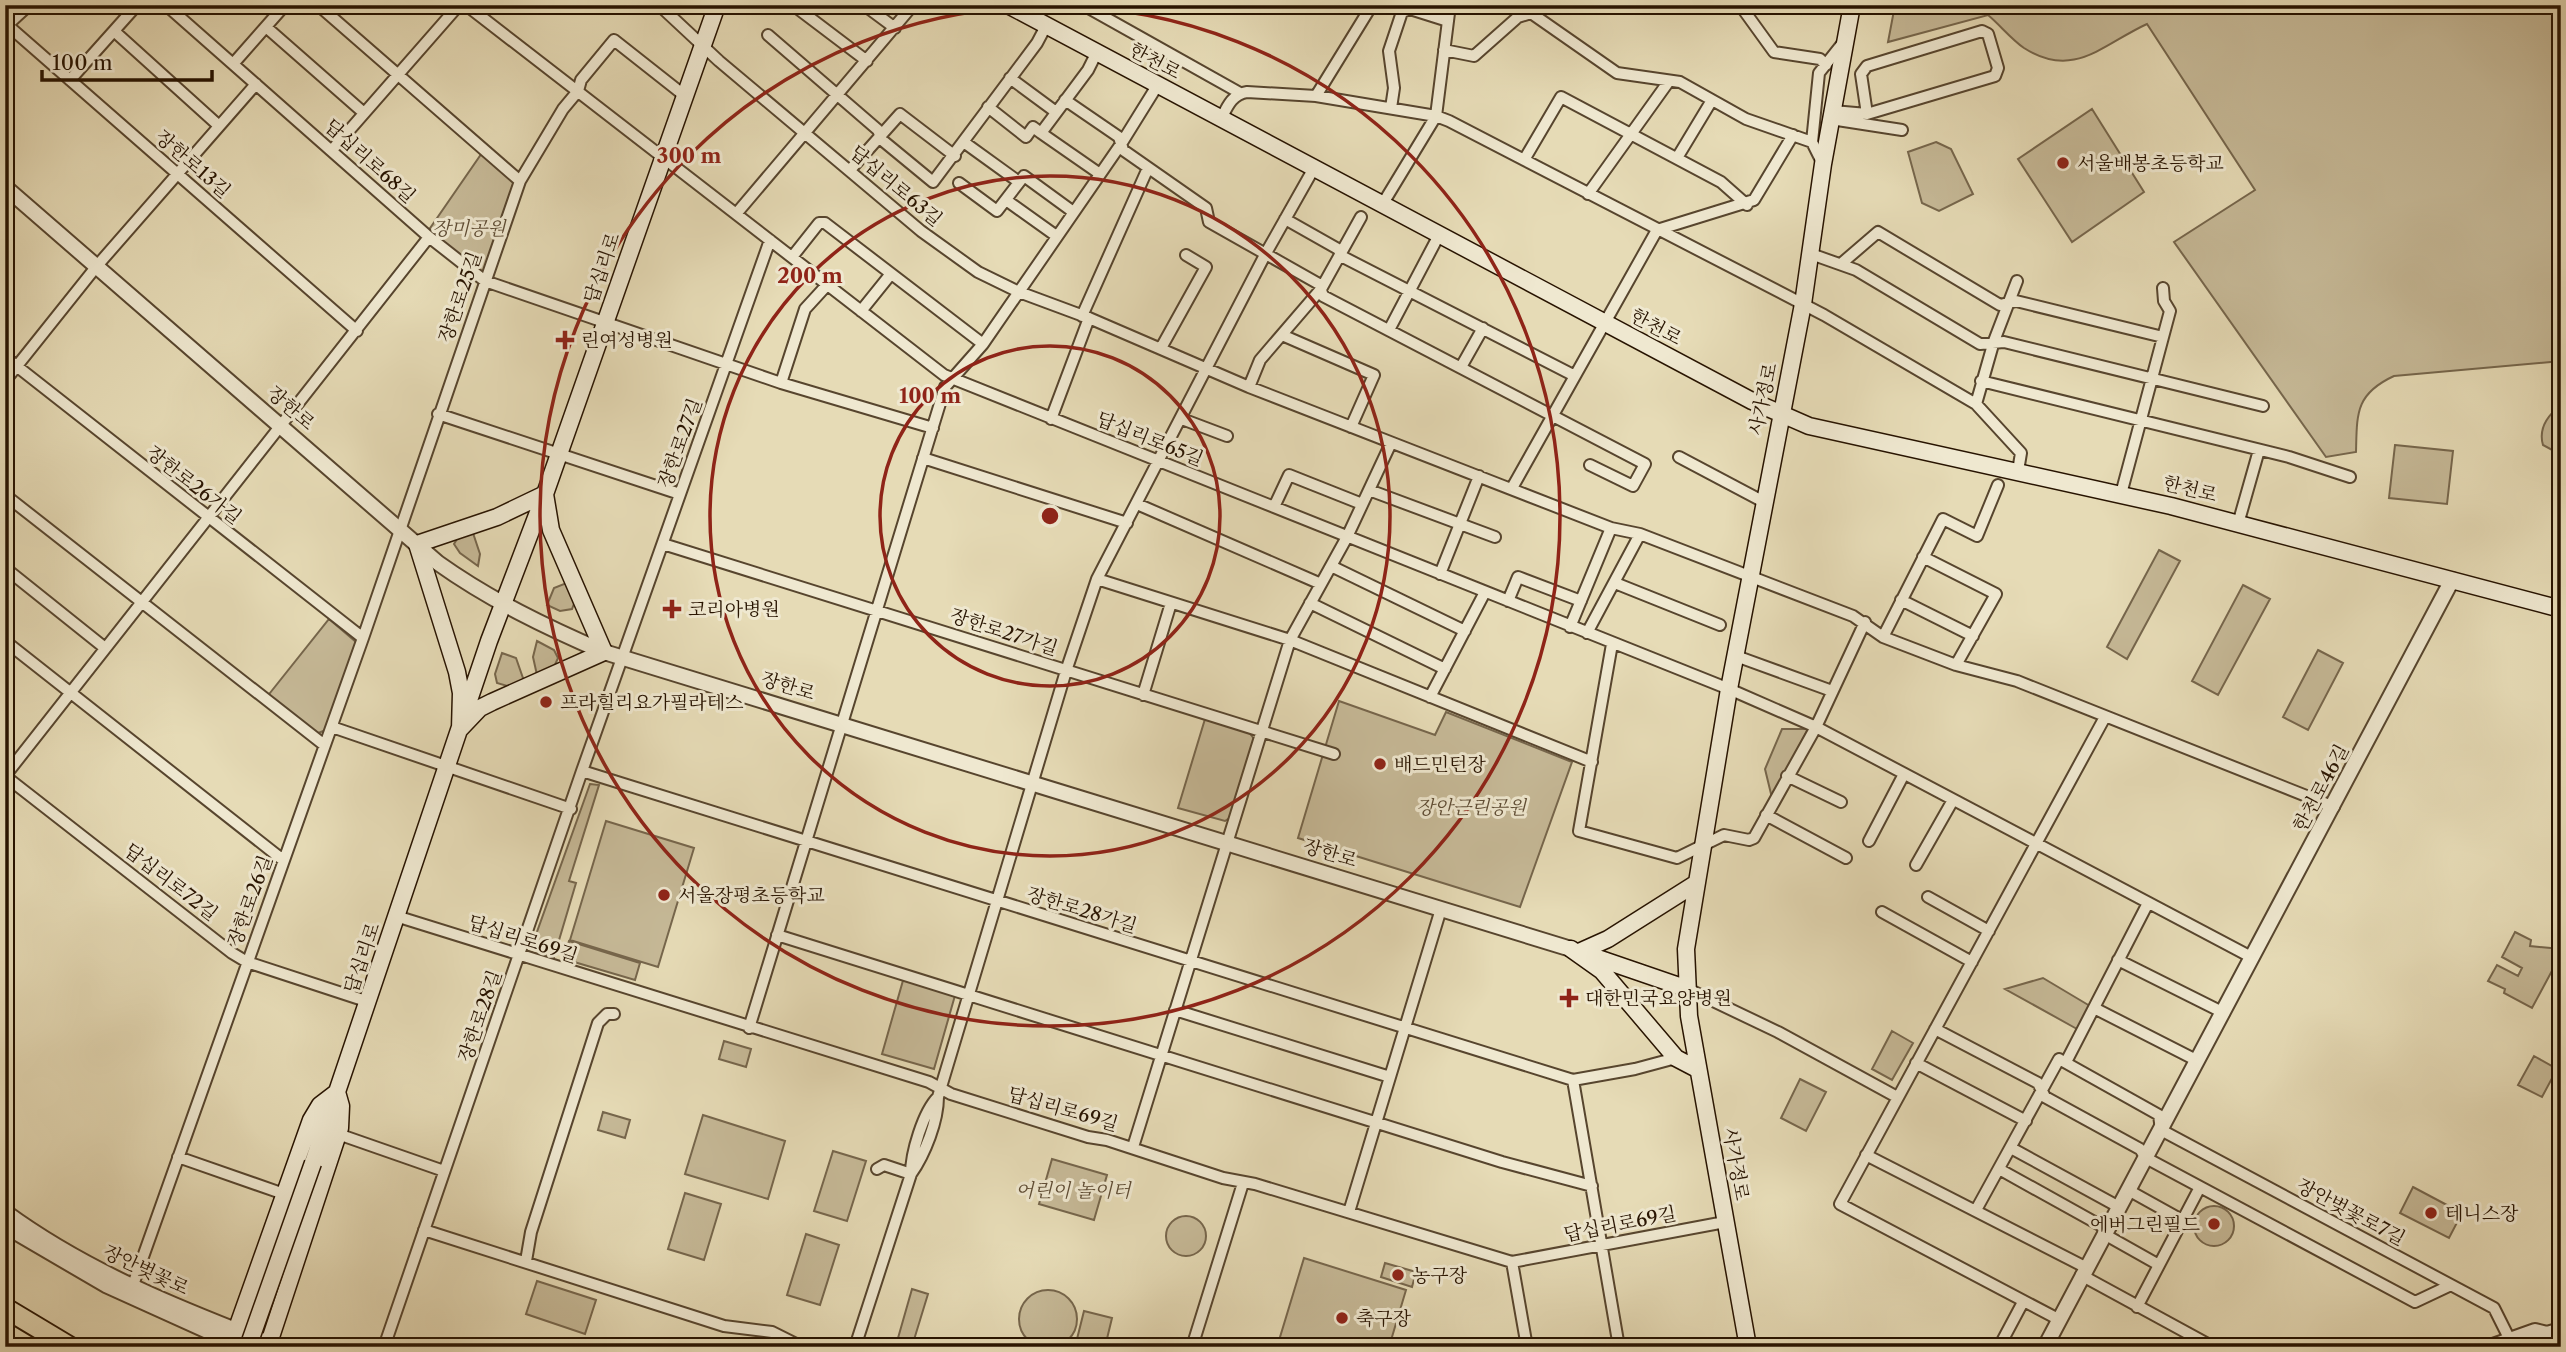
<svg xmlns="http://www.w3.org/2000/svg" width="2566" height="1352" font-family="'Libre Caslon Text','Noto Serif KR',serif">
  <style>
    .green { fill: #c6b997; stroke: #76664c; stroke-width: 2 }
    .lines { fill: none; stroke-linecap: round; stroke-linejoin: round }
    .minor-casing { stroke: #57452e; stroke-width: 14 }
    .tertiary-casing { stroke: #57452e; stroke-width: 18 }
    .secondary-casing { stroke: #271300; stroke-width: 19 }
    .trunk-casing { stroke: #271300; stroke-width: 23 }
    .minor { stroke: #efe8d0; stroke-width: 10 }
    .tertiary { stroke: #efe8d0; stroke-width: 14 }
    .secondary { stroke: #efe8d0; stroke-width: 16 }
    .trunk { stroke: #e6dbb6; stroke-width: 19 }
    .secondary-bridge-casing { stroke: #271300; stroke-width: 19; stroke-linecap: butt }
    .secondary-bridge { stroke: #efe8d0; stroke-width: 16 }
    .ring { fill: none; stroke: #8f2418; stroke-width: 3.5 }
    .poi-dot { fill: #8f2418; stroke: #efe8d0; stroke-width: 2.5 }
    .labels { text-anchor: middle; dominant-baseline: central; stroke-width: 6; stroke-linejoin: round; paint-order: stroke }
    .street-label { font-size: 19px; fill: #271300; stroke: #efe8d0 }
    .poi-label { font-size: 19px; fill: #271300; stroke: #efe8d0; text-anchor: start }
    .park-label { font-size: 19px; font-style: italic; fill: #5f4d35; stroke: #efe8d0 }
    .centre { fill: #8f2418; stroke: #efe8d0; stroke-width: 3.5 }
    .ring-label { font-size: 21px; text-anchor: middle; font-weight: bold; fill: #8f2418; stroke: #efe8d0; stroke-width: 6; stroke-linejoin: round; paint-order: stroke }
  </style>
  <rect width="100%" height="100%" fill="#e6dbb6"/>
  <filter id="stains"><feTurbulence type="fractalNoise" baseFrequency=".00286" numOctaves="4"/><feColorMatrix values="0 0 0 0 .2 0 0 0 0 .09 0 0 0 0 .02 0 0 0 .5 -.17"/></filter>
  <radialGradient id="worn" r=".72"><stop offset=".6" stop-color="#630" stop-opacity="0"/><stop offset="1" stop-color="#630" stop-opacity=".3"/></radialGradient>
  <path class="green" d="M1895 5H2561V361L2394 376C2355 394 2357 414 2356 452L2326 457 2174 242 2255 190 2147 24C2103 44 2074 80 2024 48 2011 39 2000 25 1988 15L1888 42Z
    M2092 109 2144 192 2072 242 2018 159Z
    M1936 142 1951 149 1973 194 1939 211 1922 203 1908 152Z
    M484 150 520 181 485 281 426 234Z
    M2561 405V451H2554L2543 445C2538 428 2548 415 2561 405Z
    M2395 445 2453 451 2447 504 2389 498Z
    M472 530 480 554 478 566 460 553 454 544 460 534Z
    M2159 550 2180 561 2127 659 2107 647Z
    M569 582 575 601 572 609 560 611 547 605 554 588Z
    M2243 585 2270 599 2218 695 2192 681Z
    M329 619 356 642 326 730 313 735 266 698Z
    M537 641 554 650 558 658 554 667 537 675 533 657Z
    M2318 650 2343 663 2308 730 2283 717Z
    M502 653 516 658 524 681 511 687 497 683 495 674Z
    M1339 701 1435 735 1446 712 1572 762 1520 907 1298 838Z
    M1205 719 1249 732 1254 739 1231 817 1225 821 1178 808Z
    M1782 729H1808L1772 798 1765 769Z
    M590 784 599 785 569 881 576 883 554 957 538 952 533 943Z
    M606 821 694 848 658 967 570 940Z
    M2515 932 2531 940 2530 946 2561 949V954L2532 1008 2504 993 2505 989 2488 981 2497 965 2518 976 2522 968 2502 957Z
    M569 941 640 963 635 980 564 959Z
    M904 977 956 992 934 1069 882 1054Z
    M2043 978 2090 1006 2077 1029 2005 989Z
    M1892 1031 1913 1043 1892 1080 1872 1069Z
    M724 1041 751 1049 746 1067 719 1059Z
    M2534 1056 2557 1069 2542 1097 2518 1085Z
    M1800 1079 1826 1092 1806 1131 1781 1118Z
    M603 1112 630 1120 625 1138 598 1130Z
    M703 1115 785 1141 768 1199 685 1174Z
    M833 1151 866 1161 847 1221 814 1211Z
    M1052 1159 1107 1175 1094 1220 1039 1204Z
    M2413 1187 2462 1213 2449 1238 2400 1213Z
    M685 1193 721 1204 704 1260 668 1249Z
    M2194 1226a20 20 0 1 1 40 0a20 20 0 1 1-40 0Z
    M1166 1236a20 20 0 1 1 40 0a20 20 0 1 1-40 0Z
    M806 1234 839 1245 820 1305 787 1295Z
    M1304 1258 1406 1290 1389 1347H1277Z
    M1385 1263 1416 1272 1412 1287 1381 1277Z
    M537 1281 596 1300 585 1334 526 1314Z
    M912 1289 928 1294 913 1343 898 1338Z
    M1019 1319a29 29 0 1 1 58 0a29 29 0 1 1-58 0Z
    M1084 1311 1112 1318 1105 1347H1075Z"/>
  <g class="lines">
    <g class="minor-casing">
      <path id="minor" d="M166 5 429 237 485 281 781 383 933 428
        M318 5 520 181
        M466 5 944 375 1729 689 1816 727 2253 958
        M659 5 719 61 921 231 978 272 1019 292 1089 318 1249 387 1611 528 1640 534 1853 616 1883 637 1956 665 2017 681 2334 807
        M793 5 867 61
        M864 5 895 28
        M1083 5 1240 93
        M1740 5 1774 52 1820 59 1826 65
        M5 23 357 331
        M5 27 29 5
        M266 27 364 113
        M114 31 218 125
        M768 35 878 130 882 140 933 182 1037 43 1046 26
        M1444 50 1474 56 1518 17 1531 13 1617 73 1680 82 1746 119 1812 142
        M233 64 285 5
        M1010 78 1056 112
        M70 80 137 5
        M1316 96 1372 5
        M1065 100 1119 137 1123 150 1206 208 1209 222 1319 284 1323 296 1645 464 1633 486 1590 465
        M988 107 1026 137 1033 127 1041 133 1088 70 1097 52
        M1391 108 1394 88 1389 51 1402 12 1410 9 1448 21
        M1833 111 1867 114 1995 76 1998 68 1988 34 1982 31 1867 66 1861 74 1867 114
        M1221 119C1227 107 1232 94 1247 92L1316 96 1436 116 1449 121 1824 315 1976 404 2021 453 2018 471
        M1831 119 1902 130
        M1041 133 1100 174
        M965 143 1019 182
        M332 150 459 5
        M1677 158 1712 100
        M1524 160 1561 97 1721 182 1747 205
        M1823 164 1812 142 1819 73 1842 44
        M850 170 900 114 955 156
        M959 183 997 211 1024 176 1072 211
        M1588 194 1669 81
        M1006 200 1055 235
        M1382 205 1436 116 1450 5
        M736 214 913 5
        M1285 219 1338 249 1343 257 1575 376
        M1811 254 1856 270 1980 344 2004 342 2263 406
        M792 257 819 223H825L983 344
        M1842 263 1878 232 2000 305 2016 301 2163 337
        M861 311 890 275
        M1082 316 1148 168
        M1389 330 1439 235
        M1282 335 1374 375 1351 427
        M1161 348 1206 267 1186 255
        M5 357 363 638
        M1461 367 1483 328
        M5 381 96 267 256 84
        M1981 381 2289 457 2350 477
        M781 383 805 309 827 285
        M1249 387 1260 360 1321 289 1361 217
        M1976 404 1994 341 2017 281
        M438 414 680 494
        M1051 419 1089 318
        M1182 419 1227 436
        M1679 457 1764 502
        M923 458 1127 523
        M1512 488 1657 230 1754 200 1793 135
        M1369 490 1495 537
        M2121 494 2170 311 2164 301 2163 288
        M5 495 323 744
        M1137 504 1321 584
        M1274 507 1289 475 1362 504
        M2238 524 2259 450
        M663 544 1334 754
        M1923 557 1996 594 1956 665
        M1331 566 1465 631
        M5 568 105 648
        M1440 574 1479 476
        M1097 579 1290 640 1592 762
        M1615 583 1720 625
        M1901 600 1973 636
        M1508 601 1518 577 1581 601
        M1310 603 1445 669
        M1570 627 1611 528
        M1587 633 1640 534
        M1883 637 1943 519 1977 536 1998 485
        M5 641 283 860
        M1612 644 1579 831 1677 858 1724 835 1749 840 1754 838 1816 727 1865 622
        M1736 656 1832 691
        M1143 695 1171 603
        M1430 697 1485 592
        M332 727 571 809
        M582 771 1573 1080 1635 1069 1676 1058
        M5 776 429 237
        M5 776 232 953 247 962 369 1002
        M1787 776 1841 802
        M1766 815 1846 858
        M1869 841 1904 774
        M1916 865 1953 800
        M1928 897 1989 931
        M1882 912 1972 962
        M399 917 929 1082 951 1094 1088 1137 1107 1140 1223 1178 1255 1184 1512 1262 1725 1222
        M777 935 1502 1162 1592 1186
        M2118 960 2224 1013
        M1688 989 1778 1032 1897 1097
        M2094 1008 2198 1061
        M1175 1010 1390 1077
        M749 1028 945 387 983 344 1121 144 1157 86
        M1935 1029 2038 1083 2045 1097 2140 1149 2146 1158 2415 1302 2451 1285
        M2066 1062 2148 903
        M1916 1063 2026 1121
        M1573 1080 1619 1347
        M338 1134 444 1171
        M1133 1147 1290 640 1347 537 1391 443
        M2011 1148 2119 1207
        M1866 1155 2085 1267
        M178 1157 284 1194
        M877 1169 884 1165 911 1174
        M1999 1169 2107 1229
        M911 1174C911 1153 923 1112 938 1097
        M2128 1190 2182 1220
        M1976 1210 2059 1059 2159 1115 2161 1130 2494 1308 2510 1340
        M1349 1212 1441 909
        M424 1230 724 1326 772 1332 802 1347
        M2104 1234 2159 1265
        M526 1261 531 1232 598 1023 607 1014H614
        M1512 1262 1527 1347
        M2081 1275 2213 1347
        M133 1285 363 638 520 181 563 109 578 91 581 80 614 40 685 96
        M2137 1307 2200 1187
        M2058 1319 1840 1204 2105 717
        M384 1347 582 771 770 240
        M855 1347 911 1174C925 1154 938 1121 938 1097L1066 671 1097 579 1266 253 1314 168
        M1192 1347 1243 1183
        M1999 1347 2023 1302"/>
    </g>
    <g class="tertiary-casing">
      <path id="tertiary" d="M5 187 438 563C490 600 546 627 604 652L1571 949
        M5 1212C88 1273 185 1311 279 1347
        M5 1226 106 1285 243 1347
        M2045 1347 2452 580
        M2490 1347 2535 1331 2547 1334 2561 1330
        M2534 1347 2547 1334"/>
    </g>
    <g class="secondary-casing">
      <path id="secondary" d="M1008 5 1752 401 1809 426 2171 506 2561 609
        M545 494 551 530 604 652 492 702 480 708 460 729 461 693 457 672 417 544 497 517Z
        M1571 949 1602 971 1676 1058 1697 1069
        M1579 952 1608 939 1695 884
        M1586 954 1688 989
        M313 1163 489 641 545 494 717 5
        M236 1331 311 1120 320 1105 337 1092 341 1106 340 1128 269 1343
        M1748 1347 1689 1016 1686 949 1729 689 1803 304 1823 164 1852 5"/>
    </g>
    <g class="trunk-casing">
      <path id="trunk" d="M5 1308 70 1347"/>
    </g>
    <use href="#minor" class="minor"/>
    <use href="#tertiary" class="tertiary"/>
    <use href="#secondary" class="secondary"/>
    <use href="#trunk" class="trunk"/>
    <g class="secondary-bridge-casing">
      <path id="secondary-bridge" d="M248 1347 313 1163"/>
    </g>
    <use href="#secondary-bridge" class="secondary-bridge"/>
  </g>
  <g class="ring">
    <circle cx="1050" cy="516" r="170"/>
    <circle cx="1050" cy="516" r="340"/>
    <circle cx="1050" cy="516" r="510"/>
  </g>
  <g class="poi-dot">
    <circle cx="2063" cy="163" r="7"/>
    <path d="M561.5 329.5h7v7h7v7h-7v7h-7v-7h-7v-7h7z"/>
    <path d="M668.5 598.5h7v7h7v7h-7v7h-7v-7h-7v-7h7z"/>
    <circle cx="546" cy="702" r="7"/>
    <circle cx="1380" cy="764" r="7"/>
    <circle cx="664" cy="895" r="7"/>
    <path d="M1565.5 987.5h7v7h7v7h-7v7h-7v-7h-7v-7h7z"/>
    <circle cx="2431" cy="1213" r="7"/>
    <circle cx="2214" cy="1224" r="7"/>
    <circle cx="1398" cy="1275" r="7"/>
    <circle cx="1342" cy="1318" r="7"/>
  </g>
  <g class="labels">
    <g class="street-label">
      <text transform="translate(1155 61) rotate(28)">한천로</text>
      <text transform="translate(370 161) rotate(42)">답십리로68길</text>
      <text transform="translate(193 164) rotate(41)">장한로13길</text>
      <text transform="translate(896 186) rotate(40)">답십리로63길</text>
      <text transform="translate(602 268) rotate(-71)">답십리로</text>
      <text transform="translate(460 297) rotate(-71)">장한로25길</text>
      <text transform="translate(1656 327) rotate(28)">한천로</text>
      <text transform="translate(1763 399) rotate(-78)">사가정로</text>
      <text transform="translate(291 408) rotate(41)">장한로</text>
      <text transform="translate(1150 439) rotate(22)">답십리로65길</text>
      <text transform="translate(680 443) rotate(-70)">장한로27길</text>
      <text transform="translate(194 485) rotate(38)">장한로26가길</text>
      <text transform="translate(2190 489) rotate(14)">한천로</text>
      <text transform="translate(1004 632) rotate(18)">장한로27가길</text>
      <text transform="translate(788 686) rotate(17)">장한로</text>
      <text transform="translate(2321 788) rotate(-62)">한천로46길</text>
      <text transform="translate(1330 853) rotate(17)">장한로</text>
      <text transform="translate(171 882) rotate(38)">답십리로72길</text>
      <text transform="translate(250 901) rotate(-70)">장한로26길</text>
      <text transform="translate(1082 910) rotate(17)">장한로28가길</text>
      <text transform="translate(523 939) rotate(18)">답십리로69길</text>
      <text transform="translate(362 958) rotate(-71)">답십리로</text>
      <text transform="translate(480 1016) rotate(-71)">장한로28길</text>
      <text transform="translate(1063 1109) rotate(16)">답십리로69길</text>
      <text transform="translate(1736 1164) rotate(80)">사가정로</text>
      <text transform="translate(2351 1212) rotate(28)">장안벚꽃로7길</text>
      <text transform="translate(1620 1224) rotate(-11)">답십리로69길</text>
      <text transform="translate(146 1270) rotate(25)">장안벚꽃로</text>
    </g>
    <g class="poi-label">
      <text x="2077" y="163">서울배봉초등학교</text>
      <text x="581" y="340">린여성병원</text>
      <text x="688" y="609">코리아병원</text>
      <text x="560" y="702">프라힐리요가필라테스</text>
      <text x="1394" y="764">배드민턴장</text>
      <text x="678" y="895">서울장평초등학교</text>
      <text x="1585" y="998">대한민국요양병원</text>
      <text x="2445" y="1213">테니스장</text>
      <text x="2200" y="1224" text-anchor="end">에버그린필드</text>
      <text x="1412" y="1275">농구장</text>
      <text x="1356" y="1318">축구장</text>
    </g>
    <g class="park-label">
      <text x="469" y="228">장미공원</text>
      <text x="1471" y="807">장안근린공원</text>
      <text x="1073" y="1190">어린이 놀이터</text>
    </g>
  </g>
  <circle cx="1050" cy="516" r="10" class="centre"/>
  <g class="ring-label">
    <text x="689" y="163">300 m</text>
    <text x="810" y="283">200 m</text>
    <text x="930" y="403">100 m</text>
  </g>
  <rect width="2566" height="1352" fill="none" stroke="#e6dbb6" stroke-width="28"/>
  <rect x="7" y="7" width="2552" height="1338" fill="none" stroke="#271300" stroke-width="3.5"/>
  <rect x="14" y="14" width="2538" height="1324" fill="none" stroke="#271300" stroke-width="2"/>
  <path d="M42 70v10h170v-10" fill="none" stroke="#271300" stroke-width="3.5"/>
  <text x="52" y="70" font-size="21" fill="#271300" stroke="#efe8d0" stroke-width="5" paint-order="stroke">100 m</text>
  <rect width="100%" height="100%" filter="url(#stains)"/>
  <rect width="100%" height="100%" fill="url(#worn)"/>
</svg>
